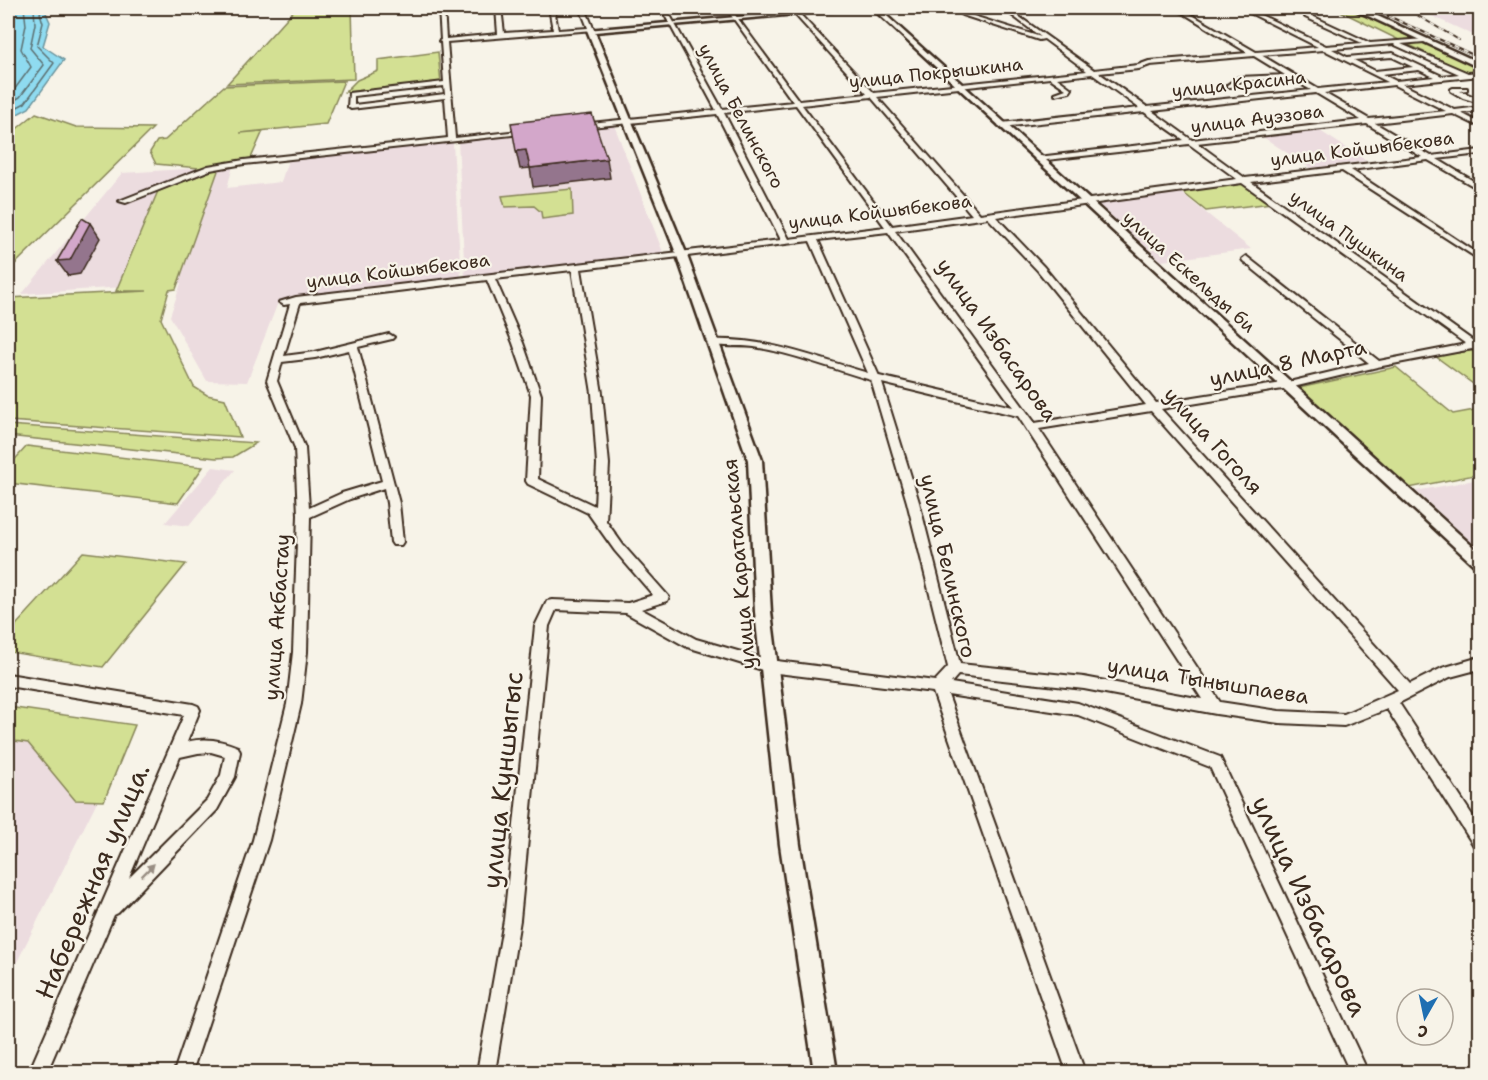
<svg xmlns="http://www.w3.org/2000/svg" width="1488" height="1080" font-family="'Shantell Sans',sans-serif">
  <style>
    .built { fill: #ecdcdf }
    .green { fill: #d3e093; stroke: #878558; stroke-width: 1.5 }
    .water { fill: #8fdbf0; stroke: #6d949c; stroke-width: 1.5 }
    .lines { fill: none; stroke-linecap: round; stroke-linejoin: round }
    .shore { stroke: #5d7172; stroke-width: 1.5 }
    .minor-casing { stroke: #3b2a1e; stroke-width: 4 }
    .tertiary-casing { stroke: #3b2a1e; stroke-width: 5 }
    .secondary-casing { stroke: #3b2a1e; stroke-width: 5 }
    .minor { fill: #f7f3e8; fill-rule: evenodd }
    .tertiary { fill: #f7f3e8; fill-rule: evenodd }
    .secondary { fill: #f7f3e8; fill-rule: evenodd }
    .rail-casing { stroke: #3b2a1e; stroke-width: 2 }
    .rail { stroke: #f7f3e8; stroke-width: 1.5; stroke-dasharray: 5; stroke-linecap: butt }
    .shaded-wall { fill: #94758d; stroke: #3b2a1e; stroke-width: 1.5 }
    .building { fill: #d3a7ca; stroke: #3b2a1e; stroke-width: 1.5 }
    .oneway { fill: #998e83 }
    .labels { text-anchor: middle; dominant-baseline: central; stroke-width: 4.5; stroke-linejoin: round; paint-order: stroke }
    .far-street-label { font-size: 18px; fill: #3b2a1e; stroke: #f7f3e8 }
    .street-label { font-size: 21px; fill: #3b2a1e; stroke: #f7f3e8 }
    .near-street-label { font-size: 26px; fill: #3b2a1e; stroke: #f7f3e8 }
  </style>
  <rect width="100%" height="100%" fill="#f7f3e8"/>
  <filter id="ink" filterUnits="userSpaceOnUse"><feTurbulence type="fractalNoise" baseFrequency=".0167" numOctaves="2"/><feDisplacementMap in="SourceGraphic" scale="12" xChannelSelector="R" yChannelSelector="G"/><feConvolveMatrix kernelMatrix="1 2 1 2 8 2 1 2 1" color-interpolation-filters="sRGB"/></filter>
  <g filter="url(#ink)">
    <path class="built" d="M1414 8H1480V38Z
      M613 122 664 255 465 280 458 140Z
      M1320 131 1367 161 1310 168 1263 137Z
      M453 143 461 278 279 300 247 382 207 381 170 316 181 283 22 294 122 173 233 166 227 188 281 182 289 157Z
      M1180 192 1251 249 1162 261 1097 203Z
      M213 467 235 470 189 526 165 523Z
      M1480 479V550L1416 491Z
      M8 707 135 725 8 980Z"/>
    <path class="green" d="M296 8H352L354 79 227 84Z
      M1334 8H1353L1421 39 1401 41Z
      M1426 42 1480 68V79L1405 43Z
      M438 52 441 83 345 92 357 80 378 71V60Z
      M344 81 326 124 240 133 263 131 251 158 199 168 156 164 150 152 157 141 165 140 224 86Z
      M36 113 76 127 153 128 8 271V136Z
      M219 168 176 289 169 290 161 319 194 387 207 395 225 399 240 437 8 421V298L147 291H116L158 191Z
      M1243 182 1272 203 1206 211 1181 191Z
      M572 189 573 215 542 219 541 212 534 206 505 207 502 196Z
      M1477 350 1480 353V389L1435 356Z
      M1396 367 1453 414 1480 409V474L1404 489 1299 388Z
      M8 425 256 443 233 457 216 458 8 436Z
      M27 446 203 467 178 503 8 483V467Z
      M83 552 186 564 103 667 9 652 16 625Z
      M8 707 135 725 104 801 75 800 28 743 8 740Z"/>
    <path class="water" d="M8 8H52L46 13 50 22 43 46 64 60 29 108 8 119Z"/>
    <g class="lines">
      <path class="shore" d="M8 94 14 90 31 67 21 49 26 25 24 8
        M8 104 20 97 44 65 30 48 35 24 34 8
        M8 112 25 103 54 63 37 46 43 23 40 13 43 8"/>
      <g class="minor-casing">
        <path id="minor" d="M439 8H444L446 39 498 34 496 8H501L504 33 553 30 549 8H554L558 30 588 28 580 8H585L594 30 447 42 455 138 528 130 531 132 530 133 244 164 210 170 126 203 119 201 208 166 244 160 448 138 445 98 351 109 348 107 349 93 444 82 441 42 439 41 441 40ZM444 86 445 94 354 105V96Z
          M661 8H666L722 109 793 102 726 8H730L799 101 867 94 789 8H794L874 93 1087 71 1044 39 1039 40 962 15 967 14 1041 37 1002 8H1007L1094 70 1138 65 1149 61 1248 53 1175 8H1180L1256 52 1318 47 1240 8H1246L1326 46 1362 43 1305 17V15L1314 13 1312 16 1370 43 1426 39 1424 42 1401 44 1468 73 1480 72V76L1402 84 1455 110 1480 107V111L1461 113 1480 123V127L1453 114 1375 123 1431 156 1480 150V154L1437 159 1480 185V190L1428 160 1351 170 1480 255V260L1342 171 1251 182 1476 343 1480 342V353L1472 349 1377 367 1289 388 1161 409 1410 684 1442 668 1480 657V669L1450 677 1399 703 1480 827V848L1474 846 1387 709 1344 726 1279 723 1216 714 1084 689 958 675 951 683 1078 703 1220 757 1368 1072H1350L1210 767 1078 715 948 695 1085 1072H1067L933 692 769 672 687 647 626 613 556 610 549 626 520 920 495 1072H477L504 920 535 626 547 601 552 600 628 603 653 595 615 551 588 513 528 484 526 481 531 395 513 343 487 280 300 303 284 356 315 352 389 334 394 337 392 339 358 347 399 503 403 542 401 545H393L391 542 387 503 384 488 350 499 310 517 307 652 301 704 269 840 192 1072H174L253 840 287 704 293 652 298 515 295 448 267 381 290 304 284 305 279 302 296 297 781 240 717 114 581 128 578 126 581 124 716 110ZM1394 44 1395 45 1459 74 1442 76 1393 53 1347 57 1332 49ZM1324 50 1388 82 1318 89 1261 55ZM1254 56 1285 75 1239 77 1227 85V87H1231L1241 81 1290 78 1311 90 1147 107 1099 73 1139 69 1150 65ZM1392 57 1413 67 1375 71 1354 60ZM1419 70 1434 77 1396 81 1382 74ZM1092 74 1139 108 1001 123 998 125 1001 127 1144 112 1184 140 1038 157 1034 159 1038 161 1189 144 1237 179 980 214 877 97 1050 78 1066 89 1055 93V95L1070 92 1072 89 1057 78ZM1394 85 1446 111 1369 119 1324 93ZM1316 93 1361 120 1192 140 1152 111ZM871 97 972 215 892 226 802 105ZM796 105 885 227 789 239 724 113ZM1367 124 1422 157 1245 178 1197 143ZM1242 183 1466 344 1379 361 1246 256 1242 259 1243 261 1369 363 1289 382 1156 403 1044 267 996 217ZM988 218 1038 271 1146 405 1035 423 895 231ZM888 232 1013 407 879 376 818 240ZM810 241 868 373C816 358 767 338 713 340L708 343C716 348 742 345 754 347 794 353 832 369 871 380L907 502 948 667 935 681 769 660 696 639 641 609 667 601 669 597 623 545 606 521 609 464 602 393 581 269ZM572 270 592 393 597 464 595 506 538 479 541 395 523 343 495 279ZM349 350 382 481 342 493 309 508 305 448 277 381 282 362 315 358ZM882 383 1018 416 1202 699 1084 677 960 664 919 502ZM1151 411 1398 690 1344 714 1279 711 1220 702 1039 429Z
          M1453 88H1467V90L1460 91 1480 99V103L1463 98 1451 91V89Z
          M8 674 193 704 198 706 200 710 187 742C206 737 220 740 238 747L240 752 235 777 217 810 118 913 114 915 47 1072H29L184 715 8 686ZM211 752 225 756 221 775 207 800 129 878 180 757 198 753Z"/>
      </g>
      <g class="tertiary-casing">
        <path id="tertiary" d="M841 8H863L595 32 686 253 762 460 771 612 800 845 837 1072H814L780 845 755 612 748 460 676 253 587 30Z
          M872 8H878L1480 553V568L1475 566Z"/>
      </g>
      <g class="secondary-casing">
        <path id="secondary" d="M1351 8H1360L1480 63V68Z"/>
      </g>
      <use href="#minor" class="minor"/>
      <use href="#tertiary" class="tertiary"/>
      <use href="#secondary" class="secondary"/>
      <g class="rail-casing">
        <path id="rail" d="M1371 8 1480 58
          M1405 8 1459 40"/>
      </g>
      <use href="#rail" class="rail"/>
    </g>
    <path class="shaded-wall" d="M526 150 530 168 520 169 516 151Z
      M607 159 610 178 533 187 530 168Z
      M90 223 100 238 80 274 68 276 57 261Z"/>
    <path class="building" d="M592 114 607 159 530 168 526 150 516 151 511 123Z
      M82 218 90 223 70 260 57 261Z"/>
    <defs><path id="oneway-solid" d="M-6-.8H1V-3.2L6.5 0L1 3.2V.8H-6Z" transform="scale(1.5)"/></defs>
    <use class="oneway" href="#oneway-solid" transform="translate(148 870) rotate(-45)"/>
  </g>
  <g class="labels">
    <g class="far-street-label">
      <text transform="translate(936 73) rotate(-6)">улица Покрышкина</text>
      <text transform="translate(1239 84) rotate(-6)">улица Красина</text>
      <text transform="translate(741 116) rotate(62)">улица Белинского</text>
      <text transform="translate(1257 119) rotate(-7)">улица Ауэзова</text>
      <text transform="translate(1362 149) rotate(-7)">улица Койшыбекова</text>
      <text transform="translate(880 212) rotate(-7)">улица Койшыбекова</text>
      <text transform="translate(1349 236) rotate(36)">улица Пушкина</text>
      <text transform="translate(398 271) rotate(-7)">улица Койшыбекова</text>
      <text transform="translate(1189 272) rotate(42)">улица Ескельды би</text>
    </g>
    <g class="street-label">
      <text transform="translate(997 340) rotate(55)">улица Избасарова</text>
      <text transform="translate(1288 363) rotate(-12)">улица 8 Марта</text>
      <text transform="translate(1213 441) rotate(48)">улица Гоголя</text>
      <text transform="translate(739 564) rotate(-95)">улица Каратальская</text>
      <text transform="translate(948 566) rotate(77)">улица Белинского</text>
      <text transform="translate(277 617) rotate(-86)">улица Акбастау</text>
      <text transform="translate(1208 681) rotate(9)">улица Тынышпаева</text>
    </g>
    <g class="near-street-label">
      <text transform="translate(502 780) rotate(-84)">улица Куншыгыс</text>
      <text transform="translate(92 881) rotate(-67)">Набережная улица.</text>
      <text transform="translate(1310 906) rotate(65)">улица Избасарова</text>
    </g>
  </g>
  <rect width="1488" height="1080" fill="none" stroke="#f7f3e8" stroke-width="30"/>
  <rect x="15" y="15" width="1458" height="1050" fill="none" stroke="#3b2a1e" stroke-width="2" filter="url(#ink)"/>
  <g transform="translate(1425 1017) rotate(189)"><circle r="28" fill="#f7f3e8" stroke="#aca397" stroke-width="1.5"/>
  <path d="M0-4.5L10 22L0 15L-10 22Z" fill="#1f6fb2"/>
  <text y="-9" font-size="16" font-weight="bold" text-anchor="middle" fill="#3b2a1e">С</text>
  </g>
</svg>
